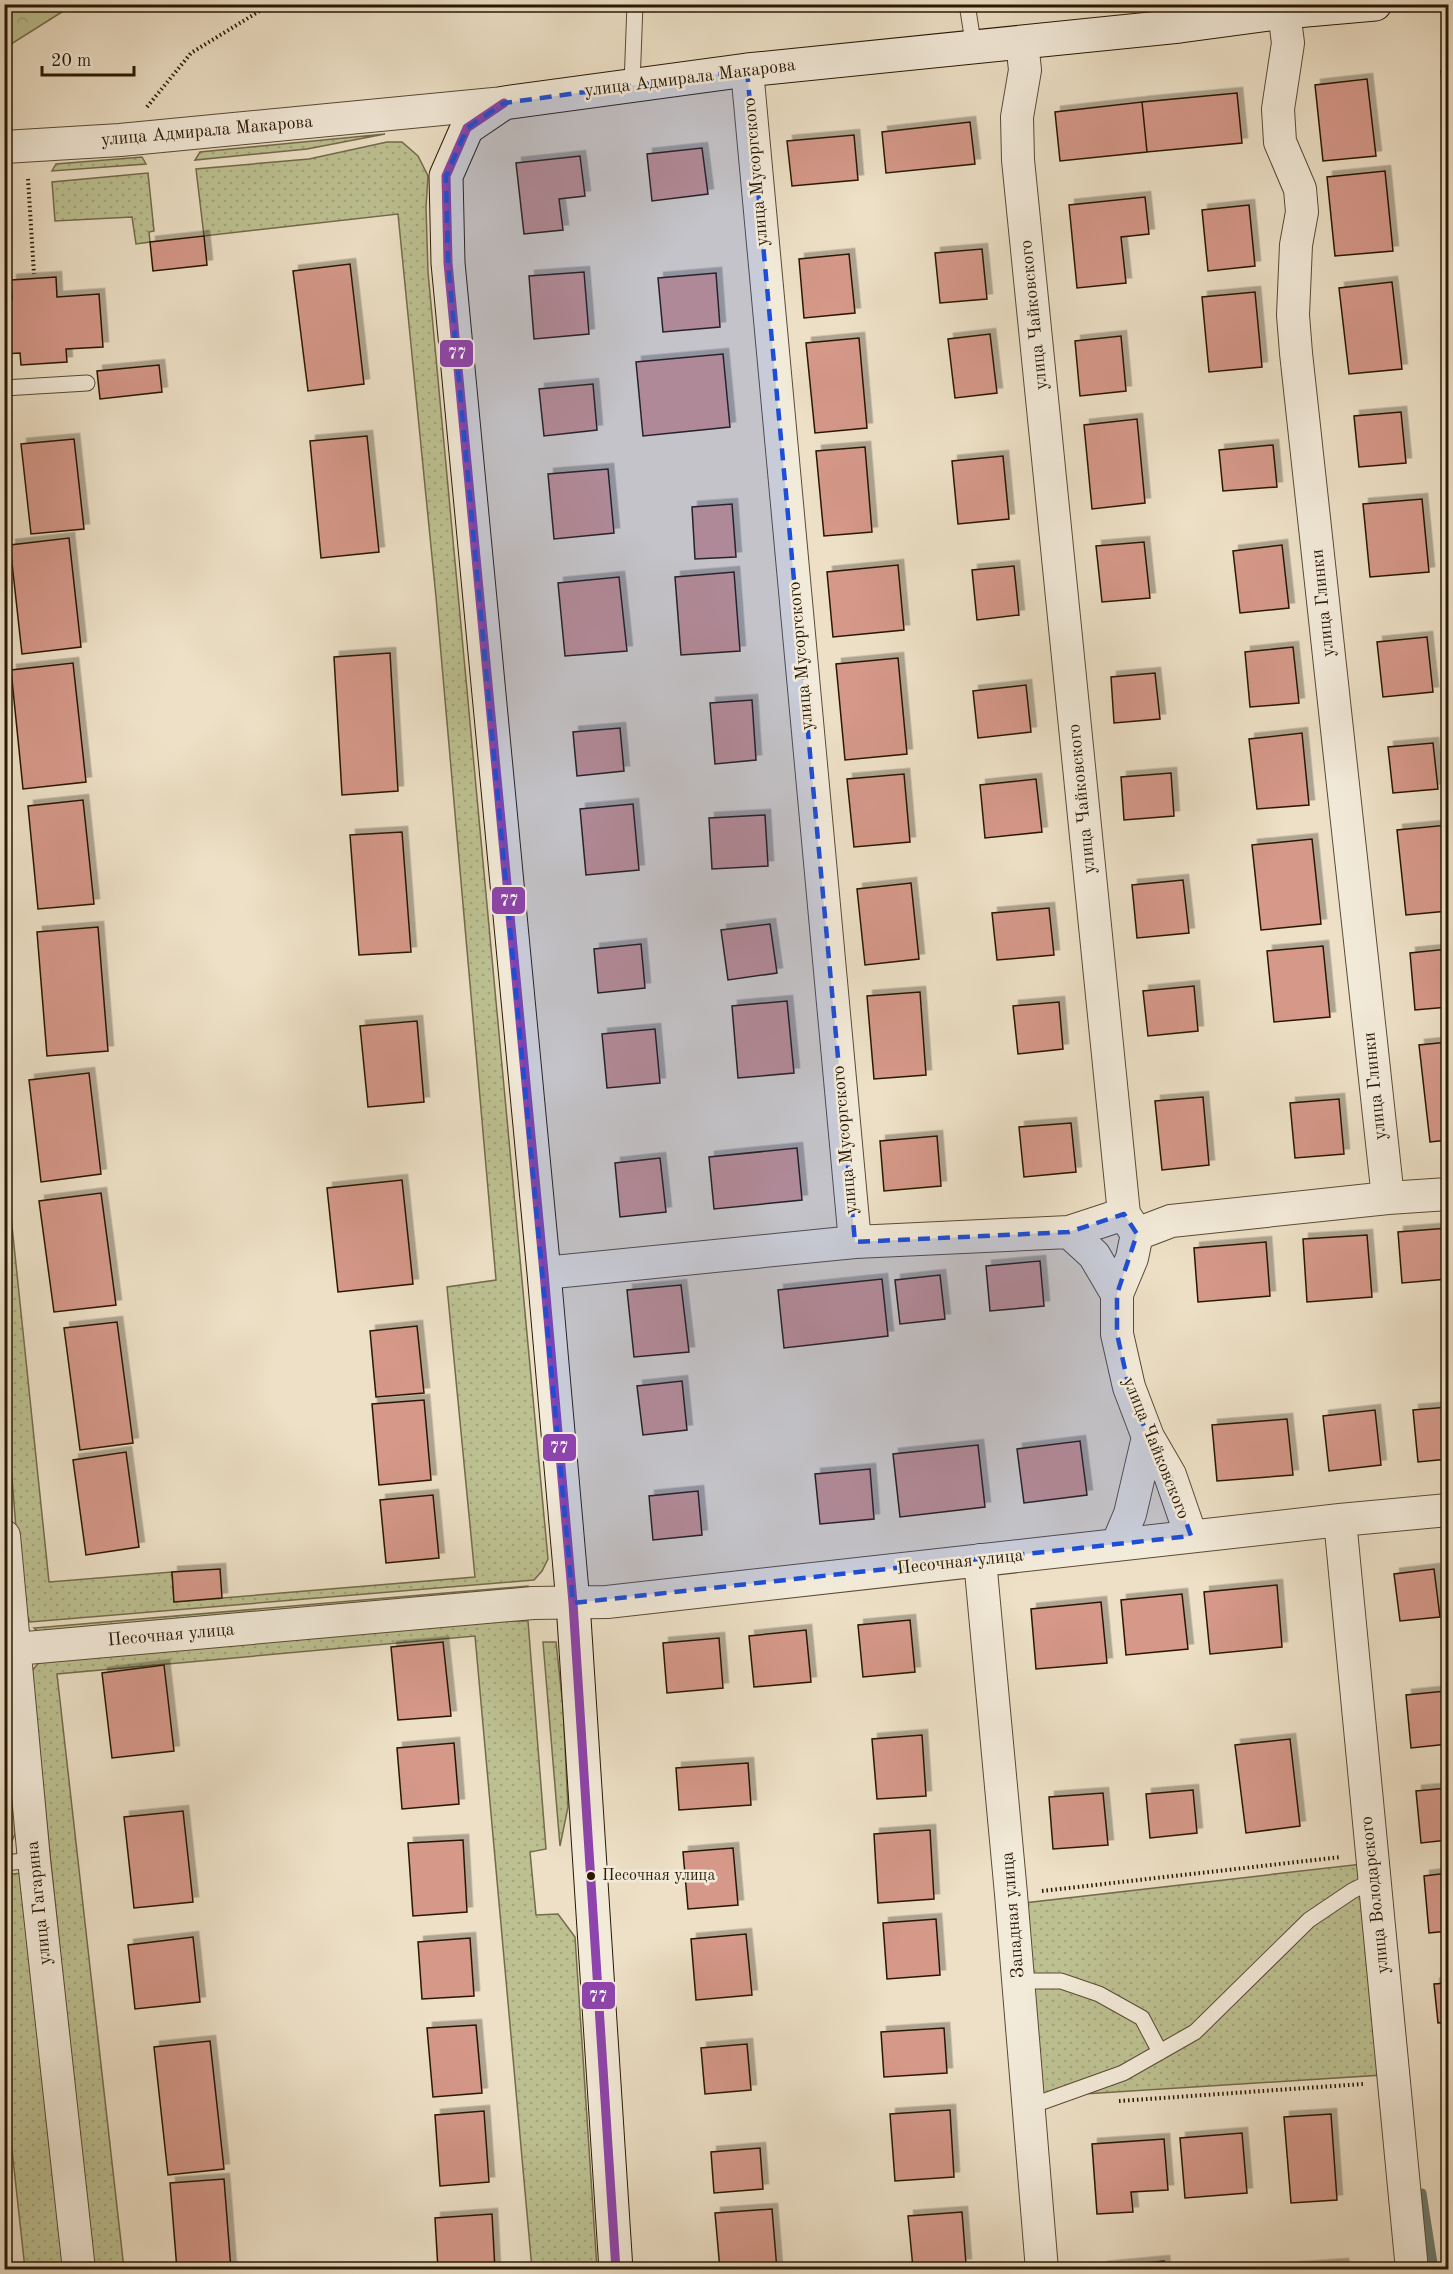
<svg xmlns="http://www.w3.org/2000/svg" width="1453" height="2274" font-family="'Old Standard TT',serif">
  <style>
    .grass { fill: url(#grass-dots); stroke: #736c4a; stroke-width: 1.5 }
    .forest { fill: url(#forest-crowns); stroke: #736c4a; stroke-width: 1.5 }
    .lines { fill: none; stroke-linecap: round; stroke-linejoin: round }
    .stream { stroke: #6c7b6f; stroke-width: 9 }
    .building { fill: #d59889; stroke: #291803; stroke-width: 1.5; filter: url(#shadow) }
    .lane-casing { stroke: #5a4a34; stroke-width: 17 }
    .street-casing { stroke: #5a4a34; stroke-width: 34 }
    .secondary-casing { stroke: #291803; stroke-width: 35 }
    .path { stroke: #291803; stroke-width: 4; stroke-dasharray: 1.5 3; stroke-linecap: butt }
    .lane { stroke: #f3ebda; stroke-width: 15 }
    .street { stroke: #f3ebda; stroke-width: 32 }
    .secondary { stroke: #f3ebda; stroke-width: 33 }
    .bus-1-casing { stroke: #f3ebda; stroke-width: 14 }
    .bus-1 { stroke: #8e44ad; stroke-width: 9 }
    .marked { fill: #1d4ed8; fill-opacity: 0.2; stroke: #1d4ed8; stroke-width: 4.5; stroke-dasharray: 12 8; stroke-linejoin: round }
    .bus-dot { fill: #291803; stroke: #f3ebda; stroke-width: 2 }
    .labels { text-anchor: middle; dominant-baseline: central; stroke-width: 5; stroke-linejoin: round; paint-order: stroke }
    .bus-label { font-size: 16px; fill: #291803; stroke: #f3ebda; text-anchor: start }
    .street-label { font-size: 18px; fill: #291803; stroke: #f3ebda }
    .line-badge { stroke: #f3ebda; stroke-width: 2 }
    .badge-label { font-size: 16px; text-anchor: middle; font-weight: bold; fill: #fff }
  </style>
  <defs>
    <pattern id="grass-dots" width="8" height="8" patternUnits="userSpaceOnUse" patternTransform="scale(1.5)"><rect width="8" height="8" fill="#bdc192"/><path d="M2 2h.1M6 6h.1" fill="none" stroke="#a2a57c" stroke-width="1.8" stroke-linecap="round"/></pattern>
    <pattern id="forest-crowns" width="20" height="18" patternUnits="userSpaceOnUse" patternTransform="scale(1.5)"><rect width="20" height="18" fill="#bdc192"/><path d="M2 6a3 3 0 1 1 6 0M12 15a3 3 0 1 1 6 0" fill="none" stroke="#a2a57c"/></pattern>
    <filter id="shadow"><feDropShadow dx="5.5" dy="-5.5" stdDeviation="0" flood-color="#0004"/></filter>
  </defs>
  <rect width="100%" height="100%" fill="#ede0c6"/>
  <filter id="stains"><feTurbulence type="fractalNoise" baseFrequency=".00333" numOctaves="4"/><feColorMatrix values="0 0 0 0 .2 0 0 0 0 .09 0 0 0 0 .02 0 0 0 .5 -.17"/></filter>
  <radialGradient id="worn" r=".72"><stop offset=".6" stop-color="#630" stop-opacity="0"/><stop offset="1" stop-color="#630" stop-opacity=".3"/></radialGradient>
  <path class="grass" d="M385 134 307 149 195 160 200 152Z
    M387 142H402L418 156 428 176 426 207 428 272 548 1559 542 1571 534 1580 30 1622 24 1608 21 1590 5 1392 4 1149 49 1582 172 1572 174 1602 475 1577 447 1287 496 1280 436 597 398 214 204 236 196 169 309 159Z
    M142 157 146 164 52 171 56 164Z
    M148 173 154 231 149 232 150 242 136 244 132 217 55 221 52 182Z
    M528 1586V1592L41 1634 34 1628Z
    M500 1621H528L546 1849 530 1852 536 1915 558 1914 575 1937 597 2269H532L475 1636 57 1674 124 2269H93L31 1672 41 1660Z
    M543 1642H556L563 1707 568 1807 560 1846Z
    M4 1705 18 1828 9 1847 5 1849Z
    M1362 1864 1383 2075 1037 2097 1024 1903Z
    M22 1873 67 2269H25L4 2077V1875Z"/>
  <path class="forest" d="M5 4H73V5L5 48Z"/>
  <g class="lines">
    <path class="stream" d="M1422 2193 1434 2270"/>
  </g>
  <path class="building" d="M1448 70V156L1441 71Z
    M1367 79 1376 156 1323 161 1315 85Z
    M1237 93 1242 143 1147 152 1142 102Z
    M1142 102 1147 152 1060 161 1055 112Z
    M970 122 975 164 886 173 882 132Z
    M854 135 858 180 792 186 787 141Z
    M702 148 708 194 652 201 647 154Z
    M580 156 585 196 559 199 563 230 524 234 516 163Z
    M1385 171 1393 251 1335 256 1327 177Z
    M1145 197 1149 234 1121 237 1126 283 1077 288 1069 205Z
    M1249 205 1255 266 1208 271 1202 210Z
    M204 236 207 265 153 271 150 242Z
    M982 249 987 299 940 303 935 253Z
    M849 254 855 313 804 318 799 259Z
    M350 264 364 384 308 391 293 271Z
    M584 272 589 334 534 339 529 276Z
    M716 273 720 327 663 332 658 278Z
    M56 277 57 297 99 294 103 347 66 349 67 362 21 365 20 353 4 354V299H12L11 280Z
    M1392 282 1402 369 1349 374 1339 288Z
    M1255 292 1262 367 1209 372 1202 297Z
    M990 334 997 393 955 398 948 339Z
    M1121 336 1126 391 1080 396 1075 341Z
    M859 338 867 428 815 433 806 343Z
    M723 354 730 427 643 436 636 362Z
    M159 365 162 392 100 399 97 371Z
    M593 384 597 430 544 436 539 389Z
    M1401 412 1406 463 1359 467 1354 416Z
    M1137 419 1145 503 1092 509 1084 425Z
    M367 436 379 552 321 558 310 441Z
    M74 439 84 529 31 534 21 444Z
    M1273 445 1277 487 1223 491 1219 450Z
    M865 447 872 532 824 536 816 451Z
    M1003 456 1009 519 958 524 952 461Z
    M608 469 614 533 554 539 548 474Z
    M1422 499 1429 572 1370 577 1363 504Z
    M732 504 736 557 695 559 692 507Z
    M69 538 81 647 22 654 10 545Z
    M1144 542 1150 598 1102 602 1096 546Z
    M1282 545 1289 608 1240 613 1233 551Z
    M898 565 904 630 833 637 827 572Z
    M1014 566 1019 615 977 620 972 570Z
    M734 572 740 651 681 655 675 577Z
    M619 577 627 651 565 656 558 583Z
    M1427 637 1433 692 1383 697 1377 642Z
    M1293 647 1299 703 1250 707 1245 652Z
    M390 653 398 791 342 795 334 657Z
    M898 658 907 754 845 760 836 664Z
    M73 663 86 782 23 789 11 670Z
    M1155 673 1160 719 1114 723 1111 677Z
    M1026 685 1031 732 978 738 973 691Z
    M752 700 756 760 715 764 710 703Z
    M620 728 624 771 577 776 573 732Z
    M1302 733 1309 805 1257 809 1249 739Z
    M1433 743 1438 789 1393 793 1388 747Z
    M1171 773 1174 816 1124 820 1121 777Z
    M904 774 910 842 854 847 847 779Z
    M1036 779 1042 832 985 838 980 785Z
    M83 800 94 904 38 909 28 806Z
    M633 804 639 870 586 875 580 809Z
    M765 815 768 866 712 869 709 818Z
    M1448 825V911L1406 915 1397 830Z
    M402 832 411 952 359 955 350 835Z
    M1312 839 1321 924 1261 930 1252 845Z
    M1183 880 1189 933 1137 938 1132 885Z
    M911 883 919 959 865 965 857 889Z
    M1049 908 1054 955 997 960 992 913Z
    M770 924 777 973 728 980 721 930Z
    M98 927 108 1051 47 1056 37 932Z
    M641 944 645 988 598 993 594 949Z
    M1323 946 1330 1017 1274 1022 1267 951Z
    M1448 949V1007L1415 1010 1410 953Z
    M1194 986 1198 1031 1148 1036 1143 991Z
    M920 992 926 1075 874 1079 867 996Z
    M787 1001 794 1073 738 1078 732 1006Z
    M1059 1002 1063 1049 1018 1054 1013 1006Z
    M417 1021 424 1102 368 1107 360 1026Z
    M655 1029 660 1083 607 1088 602 1034Z
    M1448 1042V1140L1430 1142 1419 1045Z
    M89 1073 101 1174 41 1182 29 1080Z
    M1203 1097 1209 1165 1162 1170 1155 1101Z
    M1339 1099 1344 1154 1295 1158 1290 1103Z
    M1071 1123 1076 1172 1024 1177 1019 1127Z
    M937 1136 941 1186 884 1191 880 1141Z
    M797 1148 802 1200 714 1209 709 1157Z
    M660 1158 666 1212 620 1217 615 1163Z
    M402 1180 413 1284 338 1292 327 1188Z
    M101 1193 116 1305 54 1312 39 1201Z
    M1448 1228V1279L1402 1283 1398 1232Z
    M1367 1235 1372 1297 1307 1302 1303 1239Z
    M1266 1242 1270 1296 1198 1302 1194 1248Z
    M1040 1261 1044 1306 990 1311 986 1266Z
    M940 1275 945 1319 900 1324 895 1280Z
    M882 1279 888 1336 784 1348 778 1290Z
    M681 1285 689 1352 634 1357 627 1290Z
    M117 1322 133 1443 80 1450 64 1328Z
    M417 1326 424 1393 376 1397 370 1331Z
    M682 1381 687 1430 643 1435 637 1386Z
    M424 1400 431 1480 379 1485 372 1404Z
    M1448 1407V1459L1418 1462 1413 1410Z
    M1375 1410 1381 1465 1329 1471 1323 1416Z
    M1287 1419 1293 1475 1217 1481 1212 1425Z
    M1080 1441 1087 1495 1024 1503 1017 1449Z
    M978 1445 985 1507 900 1517 893 1454Z
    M126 1452 139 1547 86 1555 73 1460Z
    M870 1469 874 1519 820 1524 815 1474Z
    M698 1491 702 1535 653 1540 649 1496Z
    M433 1495 439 1558 386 1563 380 1500Z
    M220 1569 222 1598 174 1602 172 1572Z
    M1434 1569 1440 1617 1400 1621 1394 1574Z
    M1277 1585 1282 1647 1210 1654 1204 1592Z
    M1182 1594 1188 1649 1126 1655 1121 1600Z
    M1101 1602 1107 1663 1036 1669 1031 1609Z
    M910 1620 915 1672 863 1677 858 1625Z
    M806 1630 811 1682 754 1687 749 1636Z
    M719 1638 723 1688 667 1693 663 1643Z
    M443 1642 451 1716 398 1720 391 1647Z
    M164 1665 174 1751 112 1758 102 1673Z
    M1446 1691 1448 1744 1411 1748 1406 1695Z
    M922 1735 926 1796 877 1799 872 1739Z
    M1290 1739 1300 1826 1246 1833 1235 1745Z
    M454 1743 459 1804 402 1809 397 1748Z
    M748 1763 751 1805 679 1810 676 1768Z
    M1448 1788V1840L1421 1843 1416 1791Z
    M1193 1790 1197 1833 1150 1838 1146 1794Z
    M1103 1793 1108 1845 1053 1849 1049 1797Z
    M183 1811 193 1902 134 1908 124 1817Z
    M930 1830 934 1899 878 1903 874 1834Z
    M463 1840 467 1912 413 1916 408 1843Z
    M733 1848 738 1905 688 1909 683 1852Z
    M1448 1873V1931L1429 1933 1424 1876Z
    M936 1919 940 1975 887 1979 883 1923Z
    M746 1934 752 1995 696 2000 691 1939Z
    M193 1937 200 2002 135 2009 128 1945Z
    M470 1938 474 1996 422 1999 418 1942Z
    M1448 1983V2022L1438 2023 1434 1984Z
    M476 2025 482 2093 433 2097 427 2028Z
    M944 2028 947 2073 884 2077 881 2032Z
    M210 2041 224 2169 168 2175 154 2047Z
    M747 2044 751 2090 705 2094 701 2048Z
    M1443 2080H1448V2117H1447Z
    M950 2110 954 2177 895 2181 890 2114Z
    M484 2111 489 2182 440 2186 435 2115Z
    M1331 2114 1337 2200 1291 2203 1284 2117Z
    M1242 2133 1247 2193 1185 2198 1180 2138Z
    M1164 2139 1168 2190 1131 2192 1133 2212 1097 2214 1092 2144Z
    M760 2148 763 2189 714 2193 711 2152Z
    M224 2179 231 2270H177L170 2183Z
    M772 2209 777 2270H720L715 2213Z
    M962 2212 966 2264 913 2268 908 2216Z
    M492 2214 495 2270H438L435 2218Z
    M1164 2261 1165 2270H1102V2267Z
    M1343 2264V2270H1288V2268Z"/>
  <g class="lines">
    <g class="lane-casing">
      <path id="lane" d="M967 4 974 48
        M632 85 635 4
        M4 388 87 383
        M4 1863 34 1860
        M1018 1981H1061L1099 1994 1142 2018 1160 2052
        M1028 2107 1123 2073 1195 2032 1309 1920 1352 1891 1374 1880"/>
    </g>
    <g class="street-casing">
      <path id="street" d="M1284 12 1288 43 1278 109 1280 142 1300 189 1302 212 1296 245 1293 315 1296 353 1388 1198
        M1022 42 1025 70 1017 117 1018 160 1124 1214 1137 1234 1132 1258 1117 1294V1334L1129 1387 1148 1437 1170 1475 1191 1536
        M747 70 855 1242
        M4 147 120 140 504 103
        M1069 1232 1094 1255 1117 1294
        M1137 1234 1171 1221 1388 1198 1448 1194
        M544 1273 855 1242 1069 1232 1124 1214
        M1340 1520 1412 2270
        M4 1536 34 1860 79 2270
        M1117 1545 1130 1514 1148 1437
        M980 1560 1011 1894 1042 2270
        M4 1650 533 1603 607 1602 1340 1520 1448 1510"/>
    </g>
    <g class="secondary-casing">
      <path id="secondary" d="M616 2270 573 1603 544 1273 448 263 446 176 467 128 504 103 747 70 1180 26 1284 12 1375 4"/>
    </g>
    <path class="path" d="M147 107 191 53 271 4
      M28 179 34 274
      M1042 1891 1341 1857
      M1119 2101 1363 2084"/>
    <use href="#lane" class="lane"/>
    <use href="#street" class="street"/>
    <use href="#secondary" class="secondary"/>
    <g class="bus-1-casing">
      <path id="bus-1" d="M504 103 467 128 446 176 448 263 544 1273 573 1603 616 2270"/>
    </g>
    <use href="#bus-1" class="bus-1"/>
  </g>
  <path class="marked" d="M747 70 855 1242 1069 1232 1124 1214 1137 1234 1117 1294V1334L1129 1387 1148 1437 1170 1475 1191 1536 573 1603 448 263 446 176 467 128 504 103Z"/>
  <circle class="bus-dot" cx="591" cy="1876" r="5"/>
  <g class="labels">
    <g class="bus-label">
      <text x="602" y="1876">Песочная улица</text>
    </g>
    <g class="street-label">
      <text transform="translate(690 78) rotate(-7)">улица Адмирала Макарова</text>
      <text transform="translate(207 131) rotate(-5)">улица Адмирала Макарова</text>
      <text transform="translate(756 172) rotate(-95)">улица Мусоргского</text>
      <text transform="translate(1034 315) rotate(-96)">улица Чайковского</text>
      <text transform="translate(1323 603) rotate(-96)">улица Глинки</text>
      <text transform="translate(801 656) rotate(-95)">улица Мусоргского</text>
      <text transform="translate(1082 799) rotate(-96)">улица Чайковского</text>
      <text transform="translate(1375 1086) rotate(-96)">улица Глинки</text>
      <text transform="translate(845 1140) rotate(-95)">улица Мусоргского</text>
      <text transform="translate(1156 1448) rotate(68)">улица Чайковского</text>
      <text transform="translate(960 1562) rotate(-6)">Песочная улица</text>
      <text transform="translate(171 1635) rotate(-5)">Песочная улица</text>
      <text transform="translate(1375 1895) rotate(-96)">улица Володарского</text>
      <text transform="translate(39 1903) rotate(-96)">улица Гагарина</text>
      <text transform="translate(1013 1915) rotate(-95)">Западная улица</text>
    </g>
  </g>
  <g class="line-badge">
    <rect x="439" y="339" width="35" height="29" rx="6" fill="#8e44ad"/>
    <rect x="491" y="886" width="35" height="29" rx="6" fill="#8e44ad"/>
    <rect x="542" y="1433" width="35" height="29" rx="6" fill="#8e44ad"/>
    <rect x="581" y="1981" width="35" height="29" rx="6" fill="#8e44ad"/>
  </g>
  <g class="badge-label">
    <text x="457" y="359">77</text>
    <text x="509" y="906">77</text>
    <text x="559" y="1453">77</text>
    <text x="598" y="2002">77</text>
  </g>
  <rect width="1453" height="2274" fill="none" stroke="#ede0c6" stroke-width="24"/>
  <rect x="6" y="6" width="1441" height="2262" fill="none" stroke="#291803" stroke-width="3"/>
  <rect x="12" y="12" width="1429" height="2250" fill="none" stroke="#291803" stroke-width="1.5"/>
  <path d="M42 66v9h92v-9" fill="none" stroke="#291803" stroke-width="3"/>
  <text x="51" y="66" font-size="18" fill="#291803" stroke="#f3ebda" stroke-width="4.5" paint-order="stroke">20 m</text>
  <rect width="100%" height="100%" filter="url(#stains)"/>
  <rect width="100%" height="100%" fill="url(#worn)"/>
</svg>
